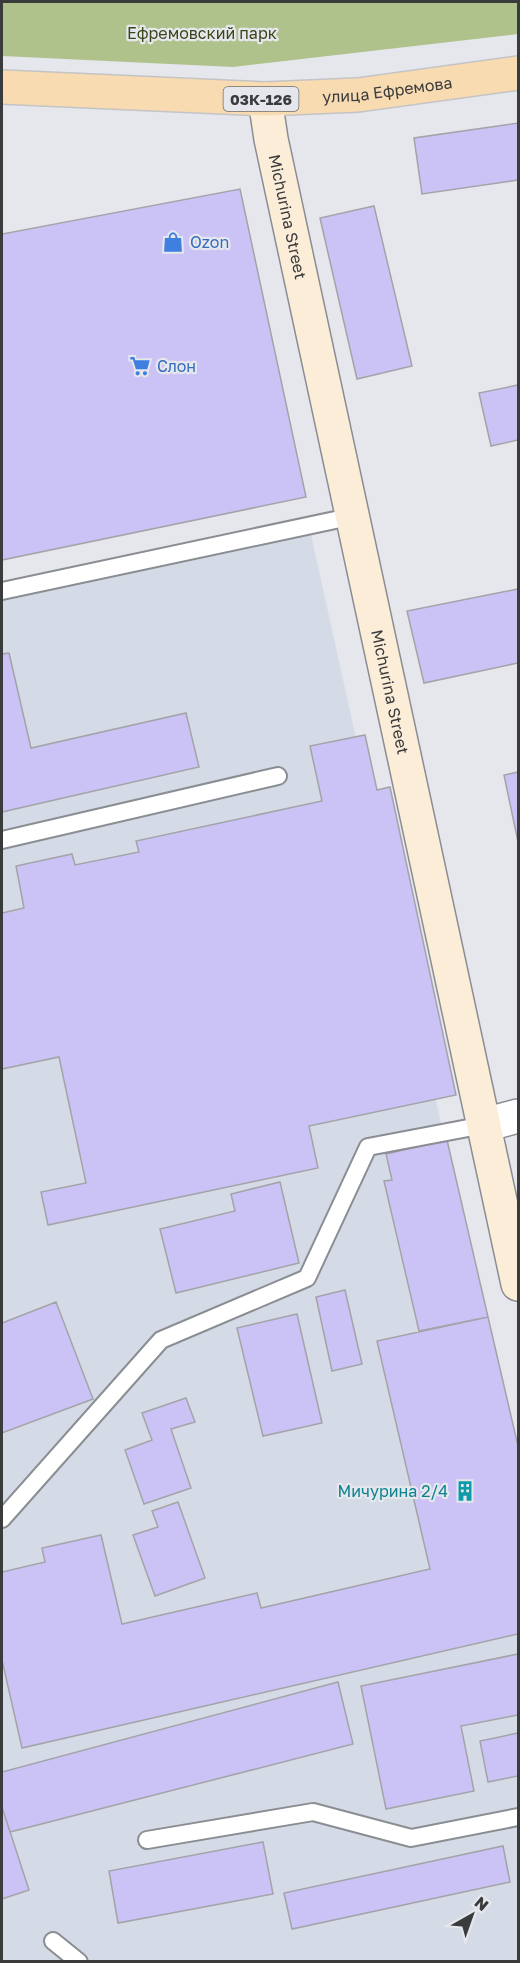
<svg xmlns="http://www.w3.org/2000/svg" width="520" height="1963" font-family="'Golos Text',sans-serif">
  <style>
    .built { fill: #d4dbe7 }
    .green { fill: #b0c28b }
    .building { fill: #cbc2f5; stroke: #a4a3a8; stroke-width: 1.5 }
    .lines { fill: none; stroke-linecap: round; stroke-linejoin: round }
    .lane-casing { stroke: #8a8d92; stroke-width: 20 }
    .street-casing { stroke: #8a8d92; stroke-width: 36 }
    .secondary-casing { stroke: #8a8d92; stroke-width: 36 }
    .primary-casing { stroke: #c4c4c5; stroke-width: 36 }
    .lane { stroke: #fff; stroke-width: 16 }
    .street { stroke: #fff; stroke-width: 33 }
    .secondary { stroke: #fcedd8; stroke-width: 33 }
    .primary { stroke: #f8dbb1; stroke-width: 33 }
    .labels { text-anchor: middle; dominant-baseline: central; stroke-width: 4.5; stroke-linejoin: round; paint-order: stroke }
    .shield { fill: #e5e7ed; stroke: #6d6f72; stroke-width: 1.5 }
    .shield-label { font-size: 15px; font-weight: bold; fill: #3a3b3d }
    .park-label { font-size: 16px; fill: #394617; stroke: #e5e7ed }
    .street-label { font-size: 16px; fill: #3a3b3d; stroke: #e5e7ed }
    .shop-label { font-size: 16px; fill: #366cbe; stroke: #e5e7ed; text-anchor: start }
    .culture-label { font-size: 16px; fill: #0d838f; stroke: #e5e7ed; text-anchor: end }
  </style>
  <rect width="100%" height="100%" fill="#e5e7ed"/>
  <path class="built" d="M308 521 518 1472V1961H2V585Z"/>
  <path class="green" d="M2 2H518V34L233 67 2 56Z"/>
  <path class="building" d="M518 123V180L422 194 414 138Z
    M240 189 306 497 2 560V234Z
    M374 206 412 366 357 379 320 218Z
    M518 385V440L491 446 479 393Z
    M518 589V663L424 683 407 611Z
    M9 653 31 748 186 713 199 767 2 812V654Z
    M365 735 377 790 390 787 456 1095 309 1126 318 1168 48 1225 41 1192 86 1183 59 1057 2 1069V913L24 908 16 866 72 854 75 865 139 852 136 841 322 801 310 746Z
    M518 772V842L504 775Z
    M447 1140 488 1317 419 1331 384 1181 392 1180 386 1154Z
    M280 1182 299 1263 176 1293 160 1229 235 1211 231 1194Z
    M345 1290 362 1364 332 1371 316 1297Z
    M56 1302 93 1399 2 1433V1323Z
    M297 1314 322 1423 263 1436 237 1328Z
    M488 1317 518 1446V1634L22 1748 2 1660V1572L45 1562 42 1548 101 1535 122 1624 257 1593 261 1608 430 1569 377 1341Z
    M186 1398 195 1422 171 1429 191 1488 144 1504 125 1450 152 1440 142 1413Z
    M178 1502 205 1578 155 1596 133 1535 158 1527 152 1511Z
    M518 1654V1715L461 1726 474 1791 386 1809 361 1686Z
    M338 1682 353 1744 10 1832 2 1807V1772Z
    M518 1733V1776L488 1782 480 1741Z
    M2 1807 29 1890 2 1899Z
    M263 1842 273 1894 118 1923 109 1871Z
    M503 1846 510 1882 292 1929 284 1893Z"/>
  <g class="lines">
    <g class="lane-casing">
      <path id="lane" d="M2 591 354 516
        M2 840 278 776
        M2 1519 161 1340 307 1278 368 1147 484 1125
        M147 1840 313 1812 411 1838 518 1817
        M53 1941 79 1962"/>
    </g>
    <g class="street-casing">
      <path id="street" d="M484 1125 518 1116"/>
    </g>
    <g class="secondary-casing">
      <g id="secondary">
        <path id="s1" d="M265 99 271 139 518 1284"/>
      </g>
    </g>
    <g class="primary-casing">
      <g id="primary">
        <path id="s2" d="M2 87 265 99 358 95 518 73"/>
      </g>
    </g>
    <use href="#lane" class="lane"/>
    <use href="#street" class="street"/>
    <use href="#secondary" class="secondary"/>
    <use href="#primary" class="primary"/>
  </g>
  <defs>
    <g id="shop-bare" transform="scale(1.62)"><path d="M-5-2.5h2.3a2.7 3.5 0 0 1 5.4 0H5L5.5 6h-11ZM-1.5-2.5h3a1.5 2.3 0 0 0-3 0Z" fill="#3f7fe0" stroke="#e5e7ed" stroke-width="2.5" paint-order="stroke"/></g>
    <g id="supermarket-bare" transform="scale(1.62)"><path d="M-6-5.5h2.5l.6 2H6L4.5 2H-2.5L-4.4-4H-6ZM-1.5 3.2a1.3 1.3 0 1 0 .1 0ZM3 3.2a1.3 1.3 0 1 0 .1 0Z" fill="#3f7fe0" stroke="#e5e7ed" stroke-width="2.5" paint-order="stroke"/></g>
    <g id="building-bare" transform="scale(1.62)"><path d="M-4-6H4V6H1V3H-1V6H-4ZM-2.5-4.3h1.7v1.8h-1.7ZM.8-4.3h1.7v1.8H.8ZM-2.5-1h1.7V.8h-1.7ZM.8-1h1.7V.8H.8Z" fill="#0f9aa8" stroke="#e5e7ed" stroke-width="2.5" paint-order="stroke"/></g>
  </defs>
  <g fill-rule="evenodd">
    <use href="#shop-bare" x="173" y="242"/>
    <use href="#supermarket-bare" x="140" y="366"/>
    <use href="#building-bare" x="465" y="1491"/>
  </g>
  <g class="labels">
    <rect class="shield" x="223.5" y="87" width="75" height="24" rx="4.5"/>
    <g class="shield-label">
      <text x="261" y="99">03К-126</text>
    </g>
    <g class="park-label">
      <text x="202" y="33">Ефремовский парк</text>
    </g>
    <g class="street-label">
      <text stroke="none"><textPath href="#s2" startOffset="386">улица Ефремова</textPath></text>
      <text stroke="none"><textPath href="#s1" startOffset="120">Michurina Street</textPath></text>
      <text stroke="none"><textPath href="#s1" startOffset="606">Michurina Street</textPath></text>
    </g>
    <g class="shop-label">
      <text x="190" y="242">Ozon</text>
      <text x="157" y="366">Слон</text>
    </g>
    <g class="culture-label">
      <text x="448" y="1491">Мичурина 2/4</text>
    </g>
  </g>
  <rect width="520" height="1963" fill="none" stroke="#3a3b3d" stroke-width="6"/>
  <g transform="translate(472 1915) rotate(40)" stroke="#e5e7ed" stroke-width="4.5" paint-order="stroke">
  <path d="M0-4.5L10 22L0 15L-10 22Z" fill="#3a3b3d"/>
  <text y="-9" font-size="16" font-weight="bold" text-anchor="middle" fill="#3a3b3d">N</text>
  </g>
</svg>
